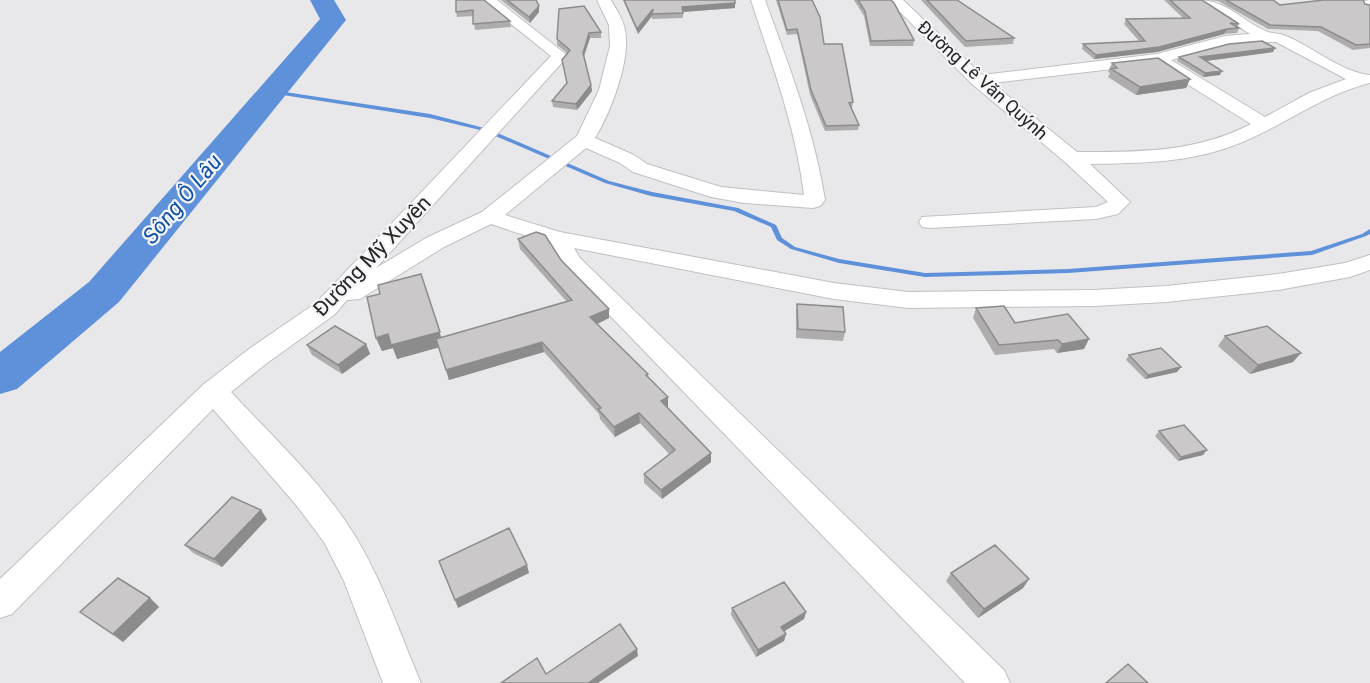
<svg xmlns="http://www.w3.org/2000/svg" width="1370" height="683" font-family="Roboto,sans-serif">
  <style>
    .lines { fill: none; stroke-linecap: round; stroke-linejoin: round }
    .stream { fill: #5e91d9; fill-rule: evenodd }
    .river { fill: #5e91d9; fill-rule: evenodd }
    .minor-casing { stroke: #bfc0c2; stroke-width: 2 }
    .minor { fill: #fff; fill-rule: evenodd }
    .wall { fill: #aeacad }
    .shaded-wall { fill: #8d8c8d }
    .building { fill: #cac8c9; stroke: #8d8c8d; stroke-width: 1.5 }
    .labels { text-anchor: middle; dominant-baseline: central; stroke-width: 4.5; stroke-linejoin: round; paint-order: stroke }
    .far-street-label { font-size: 18px; fill: #252526; stroke: #f5f5f8 }
    .street-label { font-size: 21px; fill: #252526; stroke: #f5f5f8 }
    .water-label { font-size: 22px; font-style: italic; fill: #0d52a7; stroke: #f5f5f8 }
  </style>
  <rect width="100%" height="100%" fill="#e8e8eb"/>
  <g class="lines">
    <path class="stream" d="M272 90 430 114 488 129 609 181 652 192 738 208 776 225 782 238 795 247 839 259 925 273 1068 269 1311 251 1362 234 1370 229V234L1366 236 1312 255 1068 273 925 277 839 263 791 249 777 240 771 227 734 211 651 196 605 183 484 131 430 118 270 93V91Z"/>
    <path class="river" d="M310 0H334L346 20 119 302 17 389 0 394V352L89 282 320 19Z"/>
    <g class="minor-casing">
      <path id="minor" d="M481 0H497L568 56 376 268 428 237 482 212 577 136 599 90 610 46 609 25 597 0H611C616 9 623 19 625 30 631 60 611 112 595 138L634 155 647 164 721 187 804 195C796 127 772 65 751 0H765C789 66 814 130 825 200L820 206 813 208 744 203 711 197 633 172 620 163 586 148 505 215 560 232 834 283 908 292 1094 290 1166 286 1278 274 1345 263 1370 255V270L1350 277 1278 290 1166 302 1094 306 908 308 834 299 574 248 580 258 1004 670 1010 683H965L564 268 548 243 491 224 444 247 360 299 347 300 334 315 267 363 231 392C270 434 314 475 346 522 379 570 398 629 421 683H383L344 581 324 542 297 506 213 409 12 614 0 618V579L204 384 249 349 316 303 551 56Z
        M888 0H903L982 75 1157 54 1225 36 1250 34 1197 0C1228 0 1241 21 1268 32 1274 34 1280 33 1286 36 1313 47 1341 72 1370 75V83C1322 95 1285 125 1240 143 1192 163 1141 163 1090 164L1130 202 1118 214 1096 219 930 228 922 227 919 222 922 217 1096 207 1108 202 1065 162 972 84ZM1266 42H1276L1346 79 1309 93 1265 117 1171 60 1226 46ZM1155 64 1251 124C1196 153 1137 152 1077 152L992 83Z
        M1370 0V8L1364 7 1362 4 1364 1Z"/>
    </g>
    <use href="#minor" class="minor"/>
  </g>
  <path class="wall" d="M456 0 510 21 511 27 475 30 473 16 457 17 456 12Z
    M501 0H536L539 12 530 23Z
    M623 0H735V8L683 12V18L652 19V16L638 34Z
    M776 0H812L824 44 853 102 852 108H851L859 125 858 130 825 131 810 95 797 34 787 35Z
    M854 0H891L914 40 913 46H870L864 16Z
    M921 0H957L1014 38 1013 44 965 47Z
    M1164 0H1202L1239 24 1237 27 1239 28 1237 33 1224 34 1157 52 1094 59 1082 49 1083 44 1139 41 1124 24 1126 19 1183 18Z
    M1207 0H1273L1280 5 1365 4 1370 5V48L1353 50 1318 31 1268 29 1218 1Z
    M559 9 601 32V38H590L584 57 591 85 592 91 577 110 553 107 552 101 567 83 562 60 567 53 557 45V39Z
    M1273 52 1206 61 1220 75 1203 77 1177 61 1179 57Z
    M1112 63 1190 79 1186 88 1136 95 1108 77 1110 73 1108 72Z
    M518 239 561 260 609 318 597 324 648 374V377L668 397V407L667 408 711 453V462L662 499 644 483V474L669 454 640 423 615 437 600 419 599 414 544 352 449 380 439 347 397 359 393 348 382 351 376 338 441 337 567 302 520 249Z
    M797 304 845 332 843 341 796 338V313Z
    M976 308 1015 323 1084 349 1057 353 1054 349 995 355 973 318Z
    M1225 336 1293 362 1250 374 1218 346Z
    M366 344 370 354 342 374 312 355 307 345Z
    M1129 355 1181 367 1177 372 1145 379 1126 360Z
    M1159 431 1203 455 1178 461 1155 436Z
    M267 519 222 567 193 553 185 545Z
    M951 573 1029 579 1023 588 978 618 946 581Z
    M150 598 159 607 123 642 91 620 80 612Z
    M732 608 806 612 804 619 784 631 786 634 784 641 756 657 731 615Z"/>
  <path class="shaded-wall" d="M735 3V8L682 12V7Z
    M539 6V12L530 23 529 17Z
    M653 9 652 16 638 34 637 29Z
    M1227 29 1224 34 1157 52 1094 59 1096 55Z
    M589 33 590 38 583 58V53Z
    M1275 48 1273 52 1198 62 1200 57Z
    M1222 71 1220 75 1203 77 1205 73Z
    M1190 79 1186 88 1136 95 1140 87Z
    M591 85 592 91 577 110 576 104Z
    M421 274 444 346 397 359 393 348 382 351 376 338 388 334Z
    M609 309V318L591 327 590 317Z
    M1089 339 1084 349 1057 353 1062 344Z
    M542 342 544 352 449 380 446 370Z
    M366 344 370 354 342 374 338 365Z
    M1301 353 1293 362 1250 374 1258 365Z
    M1181 367 1177 372 1145 379 1148 375Z
    M668 397V407L661 411V401Z
    M639 413 640 423 615 437 614 427Z
    M1207 450 1203 455 1178 461 1181 457Z
    M711 453V462L662 499 661 490Z
    M261 510 267 519 222 567 214 559Z
    M527 565 529 573 458 608 455 600Z
    M1029 579 1023 588 978 618 984 609Z
    M150 598 159 607 123 642 113 634Z
    M806 612 804 619 780 634 781 627Z
    M786 634 784 641 756 657 758 650Z
    M637 649 638 656 598 683H588Z"/>
  <path class="building" d="M456 0H484L510 21 473 24V10L456 12Z
    M507 0H536L539 6 529 17Z
    M624 0H735V3L682 7 683 13 652 14 653 9 637 29Z
    M778 0H812L820 17 824 44H842L853 102 849 103 859 125 826 126 811 90 797 29 787 30Z
    M858 0H891L894 3 914 40 871 41 865 11Z
    M927 0H957L1014 38 966 41Z
    M1170 0H1202L1239 24 1230 23 1239 28 1227 29 1159 47 1096 55 1083 44 1145 41 1126 19 1190 18Z
    M1226 0H1273L1280 5 1324 0H1363L1365 4 1370 5V44L1356 45 1321 27 1270 25Z
    M584 6 601 32 589 33 583 53 591 85 576 104 552 101 567 83 562 60 570 50 557 39 559 9Z
    M1262 41 1275 48 1200 57 1222 71 1205 73 1179 57 1229 44Z
    M1158 58 1190 79 1140 87 1111 69 1117 68 1112 63Z
    M536 232 545 235 561 260 609 309 590 317 648 374 646 375 668 397 661 401 711 453 661 490 644 474 675 450 639 413 614 427 598 409 601 408 542 342 446 370 436 339 572 300 518 239Z
    M421 274 440 332 391 345 388 334 376 338 367 297 380 294 378 285Z
    M797 304 843 307 845 332 798 329Z
    M1004 306 1015 323 1068 314 1089 339 1062 344 1058 340 999 345 976 308Z
    M335 326 366 344 338 365 307 345Z
    M1267 326 1301 353 1258 365 1225 336Z
    M1161 348 1181 367 1148 375 1129 355Z
    M1184 425 1207 450 1181 457 1159 431Z
    M232 497 261 510 214 559 185 545Z
    M509 528 527 565 455 600 439 561Z
    M995 545 1029 579 984 609 951 573Z
    M118 578 150 598 113 634 80 612Z
    M784 582 806 612 781 627 786 634 758 650 732 608Z
    M620 624 637 649 588 683H501L537 658 546 674Z
    M1128 664 1148 683H1106Z"/>
  <g class="labels">
    <g class="far-street-label">
      <text transform="translate(983 80) rotate(42)">Đường Lê Văn Quýnh</text>
    </g>
    <g class="street-label">
      <text transform="translate(372 256) rotate(-46)">Đường Mỹ Xuyên</text>
    </g>
    <g class="water-label">
      <text transform="translate(182 199) rotate(-50)">Sông Ô Lâu</text>
    </g>
  </g>
</svg>
